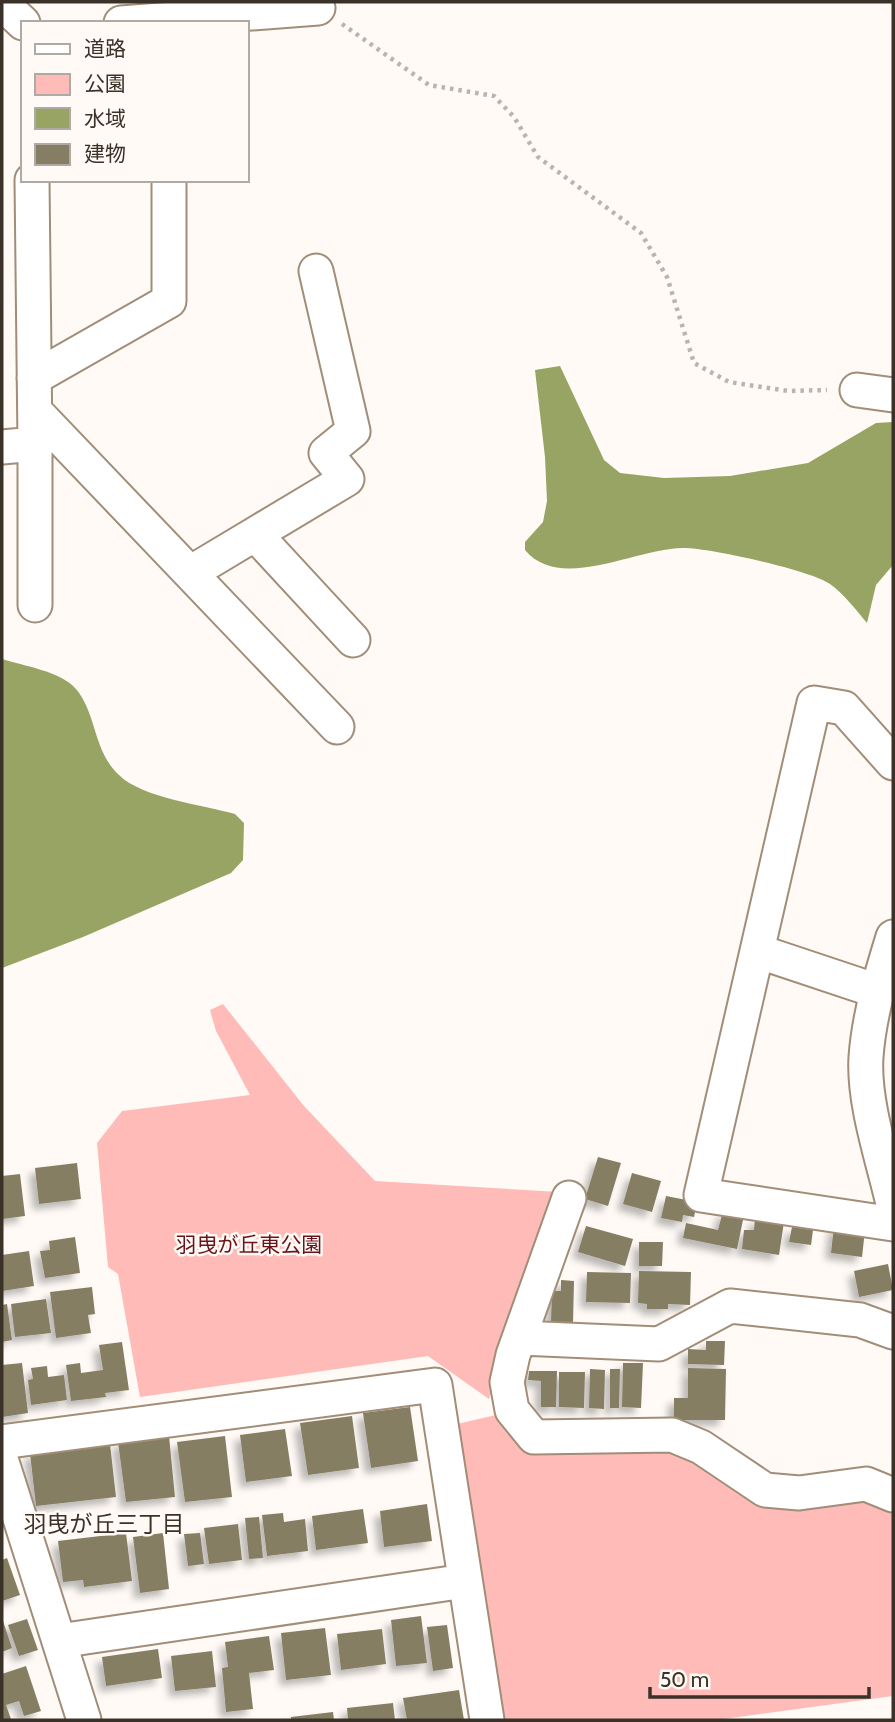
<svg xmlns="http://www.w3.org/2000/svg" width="895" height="1722" font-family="Cabin,'Noto Sans JP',sans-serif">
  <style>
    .green { fill: #ffbbb7 }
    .water { fill: #97a463 }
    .building { fill: #857e64; filter: url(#shadow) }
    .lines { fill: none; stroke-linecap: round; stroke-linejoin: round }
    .street-casing { stroke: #a18d78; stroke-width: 37 }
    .path { stroke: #bab4ae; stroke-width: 4.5; stroke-dasharray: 3.5 5; stroke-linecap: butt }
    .street { stroke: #fff; stroke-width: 33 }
    .labels { text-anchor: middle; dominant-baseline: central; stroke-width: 5; stroke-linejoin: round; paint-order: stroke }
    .park-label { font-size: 21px; fill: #69131a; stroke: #fffaf6 }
    .neighbourhood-label { font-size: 23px; fill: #3a3229; stroke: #fffaf6 }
  </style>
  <defs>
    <filter id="shadow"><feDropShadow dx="-6" dy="6" stdDeviation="3.5" flood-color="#0004"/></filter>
  </defs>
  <rect width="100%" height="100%" fill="#fffaf6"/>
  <path class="green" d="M223 1004 304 1106 375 1181 559 1192 489 1399 428 1356 140 1397 118 1274 108 1267 97 1143 122 1111 250 1095 216 1031 210 1010Z
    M496 1415 530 1451 673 1449 759 1497 864 1492 893 1503V1696L717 1720H497L457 1424Z"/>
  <path class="water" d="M560 366 604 460 620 473 664 478 730 476 808 463 876 423 893 422V565L876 585 867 623C856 610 844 594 830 584 811 570 709 548 684 548 639 547 560 593 525 550V542L543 522 547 501 545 457 535 370Z
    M2 659C23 666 61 671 76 689 97 714 93 751 119 775 142 798 203 805 235 814L244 823 243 860 231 873 83 937 2 968Z"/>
  <path class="building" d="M598 1157 621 1163 608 1206 585 1199Z
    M77 1163 81 1199 39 1204 35 1168Z
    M632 1173 661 1181 652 1212 623 1204Z
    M20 1174 25 1216 2 1219V1176Z
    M666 1196 697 1202 694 1217 683 1215 682 1222 661 1218Z
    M723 1211 744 1215 737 1249 683 1238 686 1223 718 1230Z
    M755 1218 784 1222 779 1255 742 1249 744 1230H754Z
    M586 1226 633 1239 625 1266 578 1252Z
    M834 1226 865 1230 862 1257 831 1253Z
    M792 1227 813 1230 811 1245 789 1242Z
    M75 1237 80 1273 45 1278 40 1251 50 1250 49 1241Z
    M639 1242H663L662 1266H639Z
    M29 1251 34 1286 2 1291V1255Z
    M888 1264 893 1290 859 1297 854 1271Z
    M639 1271 691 1272 690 1305 668 1304V1309H647V1304L638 1303Z
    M587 1272 631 1273 630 1303 586 1302Z
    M561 1280 574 1281 573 1323 551 1322 552 1291H561Z
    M92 1287 95 1314 88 1315 91 1333 56 1338 50 1292Z
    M46 1299 51 1333 15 1337 11 1304Z
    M7 1304 12 1340 2 1342V1305Z
    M706 1341H725L724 1365 688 1364V1349L706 1350Z
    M122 1342 129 1390 105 1393 106 1397 71 1401 66 1365 80 1363 81 1373 103 1370 99 1345Z
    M22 1363 28 1413 2 1417V1365Z
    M623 1363H643L641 1408 622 1407Z
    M47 1366 48 1377 64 1375 67 1400 31 1405 28 1380 33 1379 31 1368Z
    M688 1368 726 1369 725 1420H674V1398H688Z
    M590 1369 605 1370 604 1409 589 1408Z
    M610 1369H620L619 1408H610Z
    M529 1371H557L556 1407H541V1381L528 1380Z
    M559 1372H585L584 1408 559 1407Z
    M410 1407 418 1461 371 1468 363 1413Z
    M352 1416 359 1468 308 1475 300 1423Z
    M285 1429 292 1476 246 1482 240 1435Z
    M169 1436 175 1497 126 1502 118 1442Z
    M225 1436 232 1497 185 1502 177 1442Z
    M110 1444 116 1497 36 1506 30 1453Z
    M427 1504 432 1541 384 1547 380 1511Z
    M363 1509 368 1543 316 1550 312 1516Z
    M283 1513 284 1522 305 1519 308 1551 267 1556 262 1515Z
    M259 1517 263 1558 249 1559 245 1518Z
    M238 1524 242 1560 209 1564 204 1528Z
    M126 1533 132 1581 84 1587 83 1580 63 1582 58 1541Z
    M163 1533 169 1589 140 1593 133 1537Z
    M200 1533 204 1564 188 1566 184 1534Z
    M7 1558 20 1595 2 1601V1560Z
    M421 1616 427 1663 396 1666 391 1620Z
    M2 1618 12 1648 2 1652Z
    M27 1619 38 1650 19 1656 8 1625Z
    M447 1625 453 1668 433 1671 427 1627Z
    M325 1628 331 1675 286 1680 281 1633Z
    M382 1629 386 1664 341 1670 337 1634Z
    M269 1636 274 1670 249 1673 253 1709 226 1712 222 1668 228 1667 225 1642Z
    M158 1649 162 1678 106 1686 102 1657Z
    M212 1651 216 1687 175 1691 171 1656Z
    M26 1666 41 1711 24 1716 19 1701 6 1705 11 1719 2 1720V1674Z
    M459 1690 464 1720H407L403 1698Z
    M393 1703 395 1720H348L347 1708Z
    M333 1712 334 1720H291V1717Z"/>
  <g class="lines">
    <g class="street-casing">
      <path id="street" d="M2 3 23 23
        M121 23 318 8
        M34 378 169 301V180
        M857 390 893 395
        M35 411 337 727
        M2 447 35 444 32 180
        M255 534 353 640
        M190 573 347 479 326 453 353 431 316 271
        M35 605V444
        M893 763 844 708 814 703 701 1195 893 1224
        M893 937C881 976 869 1016 866 1057 863 1102 883 1160 893 1204
        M757 951 877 991
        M569 1198 513 1355 507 1382 512 1410 534 1437 672 1435 701 1447 765 1490 799 1493 866 1484 893 1495
        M520 1338 659 1344 730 1306 860 1320 893 1332
        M2 1442 435 1385 487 1720
        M2 1462 84 1720
        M59 1641 465 1581"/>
    </g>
    <path class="path" d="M342 24 429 85 494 96 514 117 538 157 641 233 667 277 694 363 729 382 788 391 827 390"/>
    <use href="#street" class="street"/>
  </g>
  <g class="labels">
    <g class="park-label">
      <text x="249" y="1244">羽曳が丘東公園</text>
    </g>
    <g class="neighbourhood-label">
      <text x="104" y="1524">羽曳が丘三丁目</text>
    </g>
  </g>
  <rect width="895" height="1722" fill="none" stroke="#3a3229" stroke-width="7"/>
  <rect x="21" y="21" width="228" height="161" fill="#fffaf6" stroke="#b0aaa4" stroke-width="2"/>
  <rect x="35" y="44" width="35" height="10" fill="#ffffff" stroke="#b0aaa4" stroke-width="2"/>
  <text x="84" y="56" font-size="21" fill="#3a3229">道路</text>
  <rect x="35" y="74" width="35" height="21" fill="#ffbbb7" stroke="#b0aaa4" stroke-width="2"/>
  <text x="84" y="91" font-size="21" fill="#3a3229">公園</text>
  <rect x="35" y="108" width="35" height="21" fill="#97a463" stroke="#b0aaa4" stroke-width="2"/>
  <text x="84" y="126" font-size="21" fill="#3a3229">水域</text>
  <rect x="35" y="144" width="35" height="21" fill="#857e64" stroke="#b0aaa4" stroke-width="2"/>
  <text x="84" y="161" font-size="21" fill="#3a3229">建物</text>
  <path d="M650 1687v10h219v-10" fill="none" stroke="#3a3229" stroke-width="3.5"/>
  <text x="660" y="1687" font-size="21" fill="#3a3229" stroke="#fffaf6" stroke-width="5" paint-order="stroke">50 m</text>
</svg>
